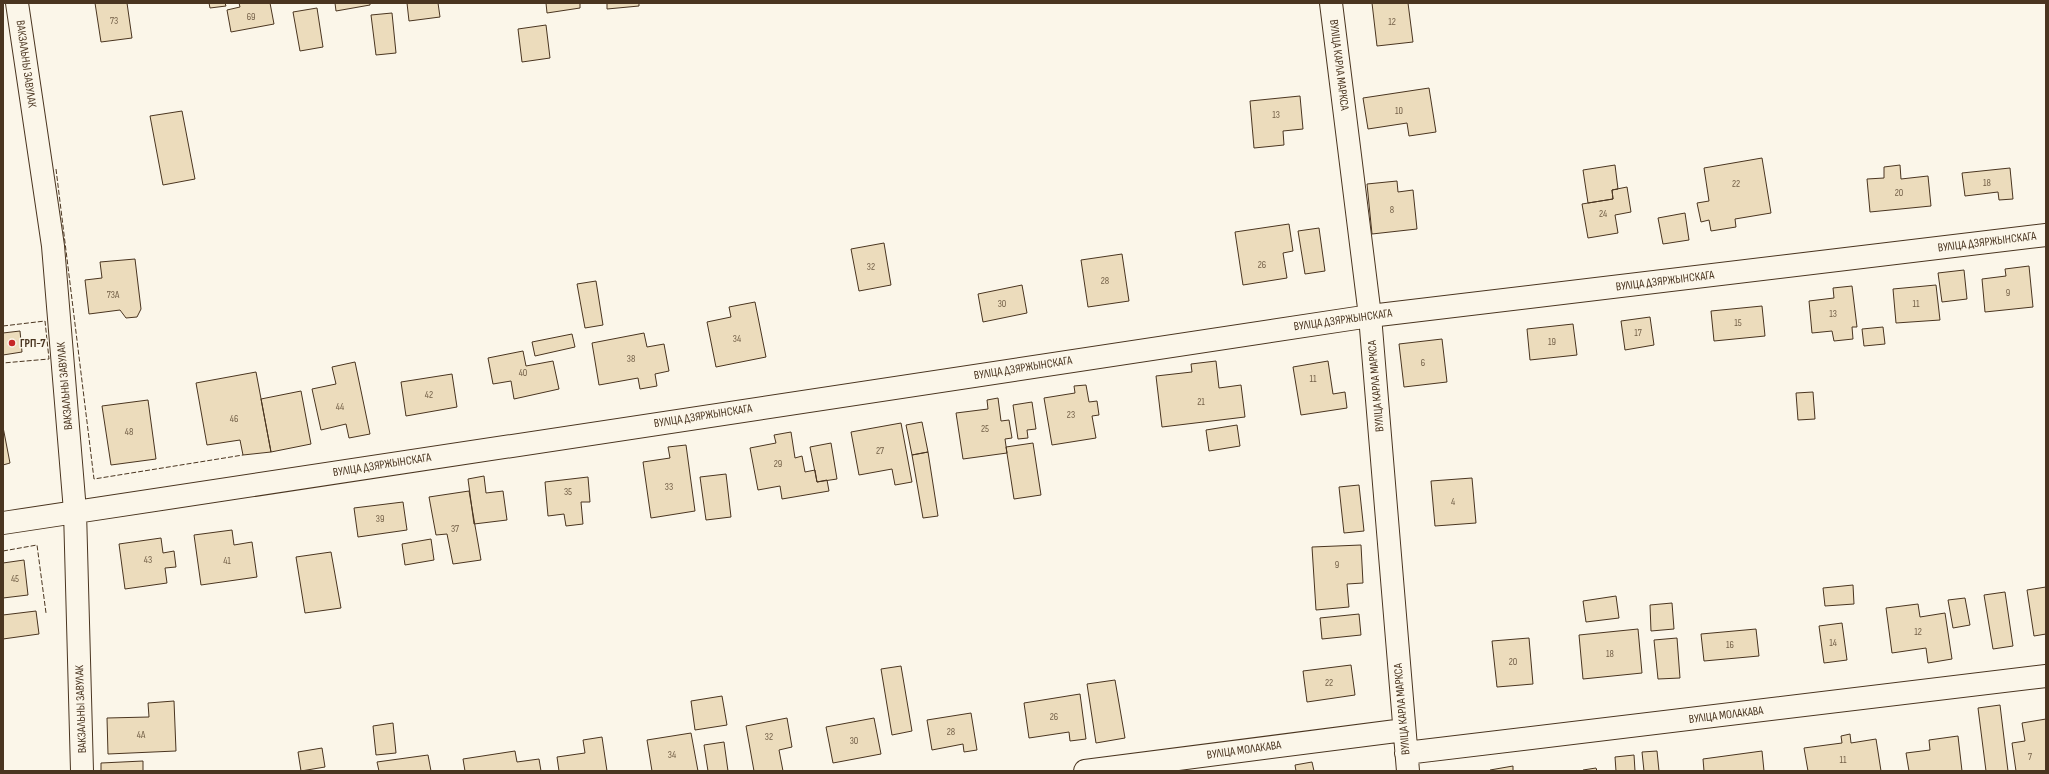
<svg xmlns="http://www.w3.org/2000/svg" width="2049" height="774" font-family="'Sofia Sans Condensed',sans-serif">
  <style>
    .building { fill: #ecdcbc; stroke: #4a3520 }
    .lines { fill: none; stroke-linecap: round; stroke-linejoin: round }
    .minor-casing { stroke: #4a3520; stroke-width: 24 }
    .minor { stroke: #fbf6e9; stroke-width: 22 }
    .fence { stroke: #4a3520; stroke-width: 1; stroke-dasharray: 5 2; stroke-linecap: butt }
    .poi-dot { fill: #c62828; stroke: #fbf6e9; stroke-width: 1.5 }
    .labels { text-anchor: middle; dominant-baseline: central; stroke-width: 3; stroke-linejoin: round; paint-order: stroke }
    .number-label { font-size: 10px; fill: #725f47 }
    .street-label { font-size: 12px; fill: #4a3520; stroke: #fbf6e9 }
    .poi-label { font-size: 12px; font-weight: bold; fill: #4a3520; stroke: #fbf6e9; text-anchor: start }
  </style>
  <rect width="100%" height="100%" fill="#fbf6e9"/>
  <path class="building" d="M95 3H127L132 38 101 42Z
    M209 3H225L226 6 210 8Z
    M239 3H270L274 24 231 32 227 10 240 7Z
    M335 3H370V5L336 11Z
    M407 3H438L440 17 409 21Z
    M546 3H580V8L547 13Z
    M607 3H639V6L607 9Z
    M1372 3H1408L1413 42 1377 46Z
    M317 8 323 47 300 51 293 12Z
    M392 13 396 53 376 55 371 15Z
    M546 25 550 58 522 62 518 29Z
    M1429 88 1436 132 1409 136 1407 123 1368 129 1363 98Z
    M1300 96 1303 129 1283 131 1284 145 1254 148 1250 101Z
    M182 111 195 179 163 185 150 116Z
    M1762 158 1771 213 1735 219 1736 227 1711 231 1709 220 1701 222 1697 203 1709 201 1704 168Z
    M1615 165 1618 189 1612 190 1613 199 1588 203 1583 170Z
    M1900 165 1901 179 1928 176 1931 206 1870 212 1867 179 1884 178V167Z
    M2010 168 2013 199 1999 200 1998 192 1965 196 1962 173Z
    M1397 181 1398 192 1413 190 1417 229 1372 234 1367 184Z
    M1627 187 1631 212 1615 215 1618 233 1588 238 1582 204 1613 199 1612 190Z
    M1685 213 1689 240 1663 244 1658 218Z
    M1289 224 1293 251 1283 253 1287 278 1243 285 1235 232Z
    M1319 228 1325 271 1305 274 1298 231Z
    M884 243 891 285 859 291 851 249Z
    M1122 254 1129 301 1088 307 1081 260Z
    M135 259 141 309 137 317 126 318 120 310 89 314 85 280 102 278 100 262Z
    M2029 266 2033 307 1985 312 1982 279 2006 276 2005 269Z
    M1964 270 1967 299 1942 302 1938 273Z
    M596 281 603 325 585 328 577 284Z
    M1022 285 1027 313 983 322 978 294Z
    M1936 285 1940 320 1896 323 1893 289Z
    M1852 286 1857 327H1852L1853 339 1834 341 1832 331 1812 333 1809 301 1834 298 1833 288Z
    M755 302 766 357 716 367 707 322 731 317 729 307Z
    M1762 306 1765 336 1714 341 1711 311Z
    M1650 317 1654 345 1625 350 1621 321Z
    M1573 324 1577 355 1530 360 1527 329Z
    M1883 327 1885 344 1864 346 1862 329Z
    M20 331 22 352 3 355V333Z
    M644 333 647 347 664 344 669 371 655 374 657 386 640 389 638 378 599 385 592 343Z
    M572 334 575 347 535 356 532 342Z
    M1442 339 1447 382 1404 387 1399 344Z
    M523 351 526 366 553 361 559 389 514 399 511 381 493 384 488 358Z
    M1216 361 1219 388 1241 385 1245 417 1162 427 1156 376 1192 372 1191 364Z
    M1328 361 1333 394 1345 392 1347 408 1301 415 1293 367Z
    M355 362 370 434 349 438 346 424 321 430 312 389 336 384 332 367Z
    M256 372 271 452 243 455 240 440 207 445 196 383Z
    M452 374 457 407 406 416 401 382Z
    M1086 385 1089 402 1097 401 1099 415 1092 416 1096 438 1052 445 1044 398 1075 393 1074 386Z
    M301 391 311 444 271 452 261 399Z
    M1813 392 1815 419 1798 420 1796 393Z
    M998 398 1001 421 1009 420 1012 438 1005 439 1007 453 963 459 956 413 988 409 987 400Z
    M148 400 156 459 111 465 102 406Z
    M1032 402 1036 429 1027 430 1028 438 1018 439 1013 405Z
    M922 422 928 452 912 455 906 425Z
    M901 423 912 482 895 485 892 469 859 475 851 432Z
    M1237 425 1240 446 1209 451 1206 430Z
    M3 427 10 463 3 465Z
    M791 432 795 458 802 456 805 472 815 470 817 482 827 480 829 491 782 499 780 486 758 490 750 448 776 443 774 435Z
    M831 443 837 479 817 482 810 447Z
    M1033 443 1041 495 1014 499 1006 447Z
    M686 445 695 511 651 518 643 462 670 458 668 447Z
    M928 452 938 516 923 518 912 455Z
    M726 474 731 517 706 520 700 477Z
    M484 476 486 493 503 491 507 520 474 524 468 479Z
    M588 477 590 502H581L583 524 566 526 564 514 548 516 545 482Z
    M1472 478 1476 523 1435 526 1431 481Z
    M1359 485 1364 531 1344 533 1339 487Z
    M469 491 481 560 453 564 447 534 436 535 429 497Z
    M403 502 407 530 358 537 354 508Z
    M232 530 234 545 252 542 257 577 201 585 194 535Z
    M161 538 163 553 174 551 176 567 165 568 167 583 125 589 119 544Z
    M431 539 434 560 405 565 402 544Z
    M1361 545 1363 583 1347 584 1349 607 1316 610 1312 547Z
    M331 552 341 608 305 613 296 557Z
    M24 560 28 595 3 598V563Z
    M1853 585 1854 604 1825 606 1823 588Z
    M2046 587V634L2034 636 2027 590Z
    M2005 592 2013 646 1993 649 1984 595Z
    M1616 596 1619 618 1586 622 1583 601Z
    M1965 598 1970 625 1953 628 1948 600Z
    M1672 603 1674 629 1651 631 1650 605Z
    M1918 604 1920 617 1945 613 1952 659 1928 663 1926 648 1892 653 1886 608Z
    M36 611 39 634 3 639V615Z
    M1359 614 1361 635 1322 639 1320 618Z
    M1842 623 1847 660 1824 663 1819 626Z
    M1638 629 1642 673 1583 679 1579 635Z
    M1756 629 1759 656 1704 661 1701 634Z
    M1529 638 1533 684 1497 687 1492 641Z
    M1677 638 1680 678 1658 679 1654 640Z
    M1351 665 1355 695 1307 702 1303 671Z
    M901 666 912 731 892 735 881 669Z
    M1115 680 1125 738 1096 743 1087 684Z
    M1080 694 1086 739 1070 741 1069 732 1029 738 1024 703Z
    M722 696 727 725 695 730 691 701Z
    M174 701 176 751 108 754 107 718 149 717 148 703Z
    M2000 705 2008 771H1986L1978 708Z
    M971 713 977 750 964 752 963 744 932 750 927 720Z
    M787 718 792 747 779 750 783 771H754L746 726Z
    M874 718 881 754 833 763 826 727Z
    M2046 719V771H2016L2012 743 2025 741 2022 723Z
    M393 723 396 753 376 755 373 726Z
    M691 733 698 771H652L647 740Z
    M1850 734 1851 743 1876 739 1881 771H1808L1804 748 1842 743 1841 736Z
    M1958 736 1962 771H1909L1906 753 1930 750 1929 740Z
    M602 737 607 771H559L557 757 585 753 583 740Z
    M724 742 728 771H708L704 745Z
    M322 748 325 767 301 771 298 752Z
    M515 751 517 762 539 759 541 771H465L463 759Z
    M1657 751 1659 771H1644L1642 752Z
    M1762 751 1764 771H1704L1703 759Z
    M428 755 431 771H379L377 762Z
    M1634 755 1635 771H1616L1615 757Z
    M143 761V771H101V763Z
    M1312 762 1314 771H1296L1295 765Z
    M1513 766V771H1491L1490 770Z
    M1596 768 1597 771H1583V770Z"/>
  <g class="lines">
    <g class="minor-casing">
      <path id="minor" d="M17 3 53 246 75 511 82 771
        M1331 3 1370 316 1408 771
        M3 523 1370 316 2046 235
        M1406 753 2046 676
        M1085 771 1404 730"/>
    </g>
    <use href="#minor" class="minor"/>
    <path class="fence" d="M56 169 94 479 243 455
      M3 326 45 321 49 359 3 363
      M3 551 37 545 46 613"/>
  </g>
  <circle class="poi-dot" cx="12" cy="343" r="4"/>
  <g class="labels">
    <g class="number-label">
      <text x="251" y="17">69</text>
      <text x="114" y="21">73</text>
      <text x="1392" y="22">12</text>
      <text x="1399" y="111">10</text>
      <text x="1276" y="115">13</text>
      <text x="1987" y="183">18</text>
      <text x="1736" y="184">22</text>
      <text x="1899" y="193">20</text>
      <text x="1392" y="210">8</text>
      <text x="1603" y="214">24</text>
      <text x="1262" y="265">26</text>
      <text x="871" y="267">32</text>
      <text x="1105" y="281">28</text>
      <text x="2008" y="293">9</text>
      <text x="113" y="295">73А</text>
      <text x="1002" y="304">30</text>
      <text x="1916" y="304">11</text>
      <text x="1833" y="314">13</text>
      <text x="1738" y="323">15</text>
      <text x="1638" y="333">17</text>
      <text x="737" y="339">34</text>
      <text x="1552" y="342">19</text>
      <text x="631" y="359">38</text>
      <text x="1423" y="363">6</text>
      <text x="523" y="373">40</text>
      <text x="1313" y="379">11</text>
      <text x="429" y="395">42</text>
      <text x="1201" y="402">21</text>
      <text x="340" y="407">44</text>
      <text x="1071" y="415">23</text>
      <text x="234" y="419">46</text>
      <text x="985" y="429">25</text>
      <text x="129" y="432">48</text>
      <text x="880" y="451">27</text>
      <text x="778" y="464">29</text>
      <text x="669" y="487">33</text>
      <text x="568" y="492">35</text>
      <text x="1453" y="502">4</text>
      <text x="380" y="519">39</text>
      <text x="455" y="529">37</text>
      <text x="148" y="560">43</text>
      <text x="227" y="561">41</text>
      <text x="1337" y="565">9</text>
      <text x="15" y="579">45</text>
      <text x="1918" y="632">12</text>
      <text x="1833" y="643">14</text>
      <text x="1730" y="645">16</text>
      <text x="1610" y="654">18</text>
      <text x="1513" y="662">20</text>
      <text x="1329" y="683">22</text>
      <text x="1054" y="717">26</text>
      <text x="951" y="732">28</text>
      <text x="141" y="735">4А</text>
      <text x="769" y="737">32</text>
      <text x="854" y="741">30</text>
      <text x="672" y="755">34</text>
      <text x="2030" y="757">7</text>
      <text x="1843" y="760">11</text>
    </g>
    <g class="street-label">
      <text transform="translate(26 64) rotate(82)">ВАКЗАЛЬНЫ ЗАВУЛАК</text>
      <text transform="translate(1339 65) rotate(83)">ВУЛІЦА КАРЛА МАРКСА</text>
      <text transform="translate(1987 242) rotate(-7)">ВУЛІЦА ДЗЯРЖЫНСКАГА</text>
      <text transform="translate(1665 281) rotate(-7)">ВУЛІЦА ДЗЯРЖЫНСКАГА</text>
      <text transform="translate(1343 320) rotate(-8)">ВУЛІЦА ДЗЯРЖЫНСКАГА</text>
      <text transform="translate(1023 368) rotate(-9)">ВУЛІЦА ДЗЯРЖЫНСКАГА</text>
      <text transform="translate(65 386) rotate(-95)">ВАКЗАЛЬНЫ ЗАВУЛАК</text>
      <text transform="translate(1376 386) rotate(-95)">ВУЛІЦА КАРЛА МАРКСА</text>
      <text transform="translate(703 416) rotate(-9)">ВУЛІЦА ДЗЯРЖЫНСКАГА</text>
      <text transform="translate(382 465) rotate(-9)">ВУЛІЦА ДЗЯРЖЫНСКАГА</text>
      <text transform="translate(81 709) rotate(-92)">ВАКЗАЛЬНЫ ЗАВУЛАК</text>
      <text transform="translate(1402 709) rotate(-95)">ВУЛІЦА КАРЛА МАРКСА</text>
      <text transform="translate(1726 715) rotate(-7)">ВУЛІЦА МОЛАКАВА</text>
      <text transform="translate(1244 750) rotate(-8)">ВУЛІЦА МОЛАКАВА</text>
    </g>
    <g class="poi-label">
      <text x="20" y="343">ГРП-7</text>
    </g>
  </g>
  <rect width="2049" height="774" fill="none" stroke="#4a3520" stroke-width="8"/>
</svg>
